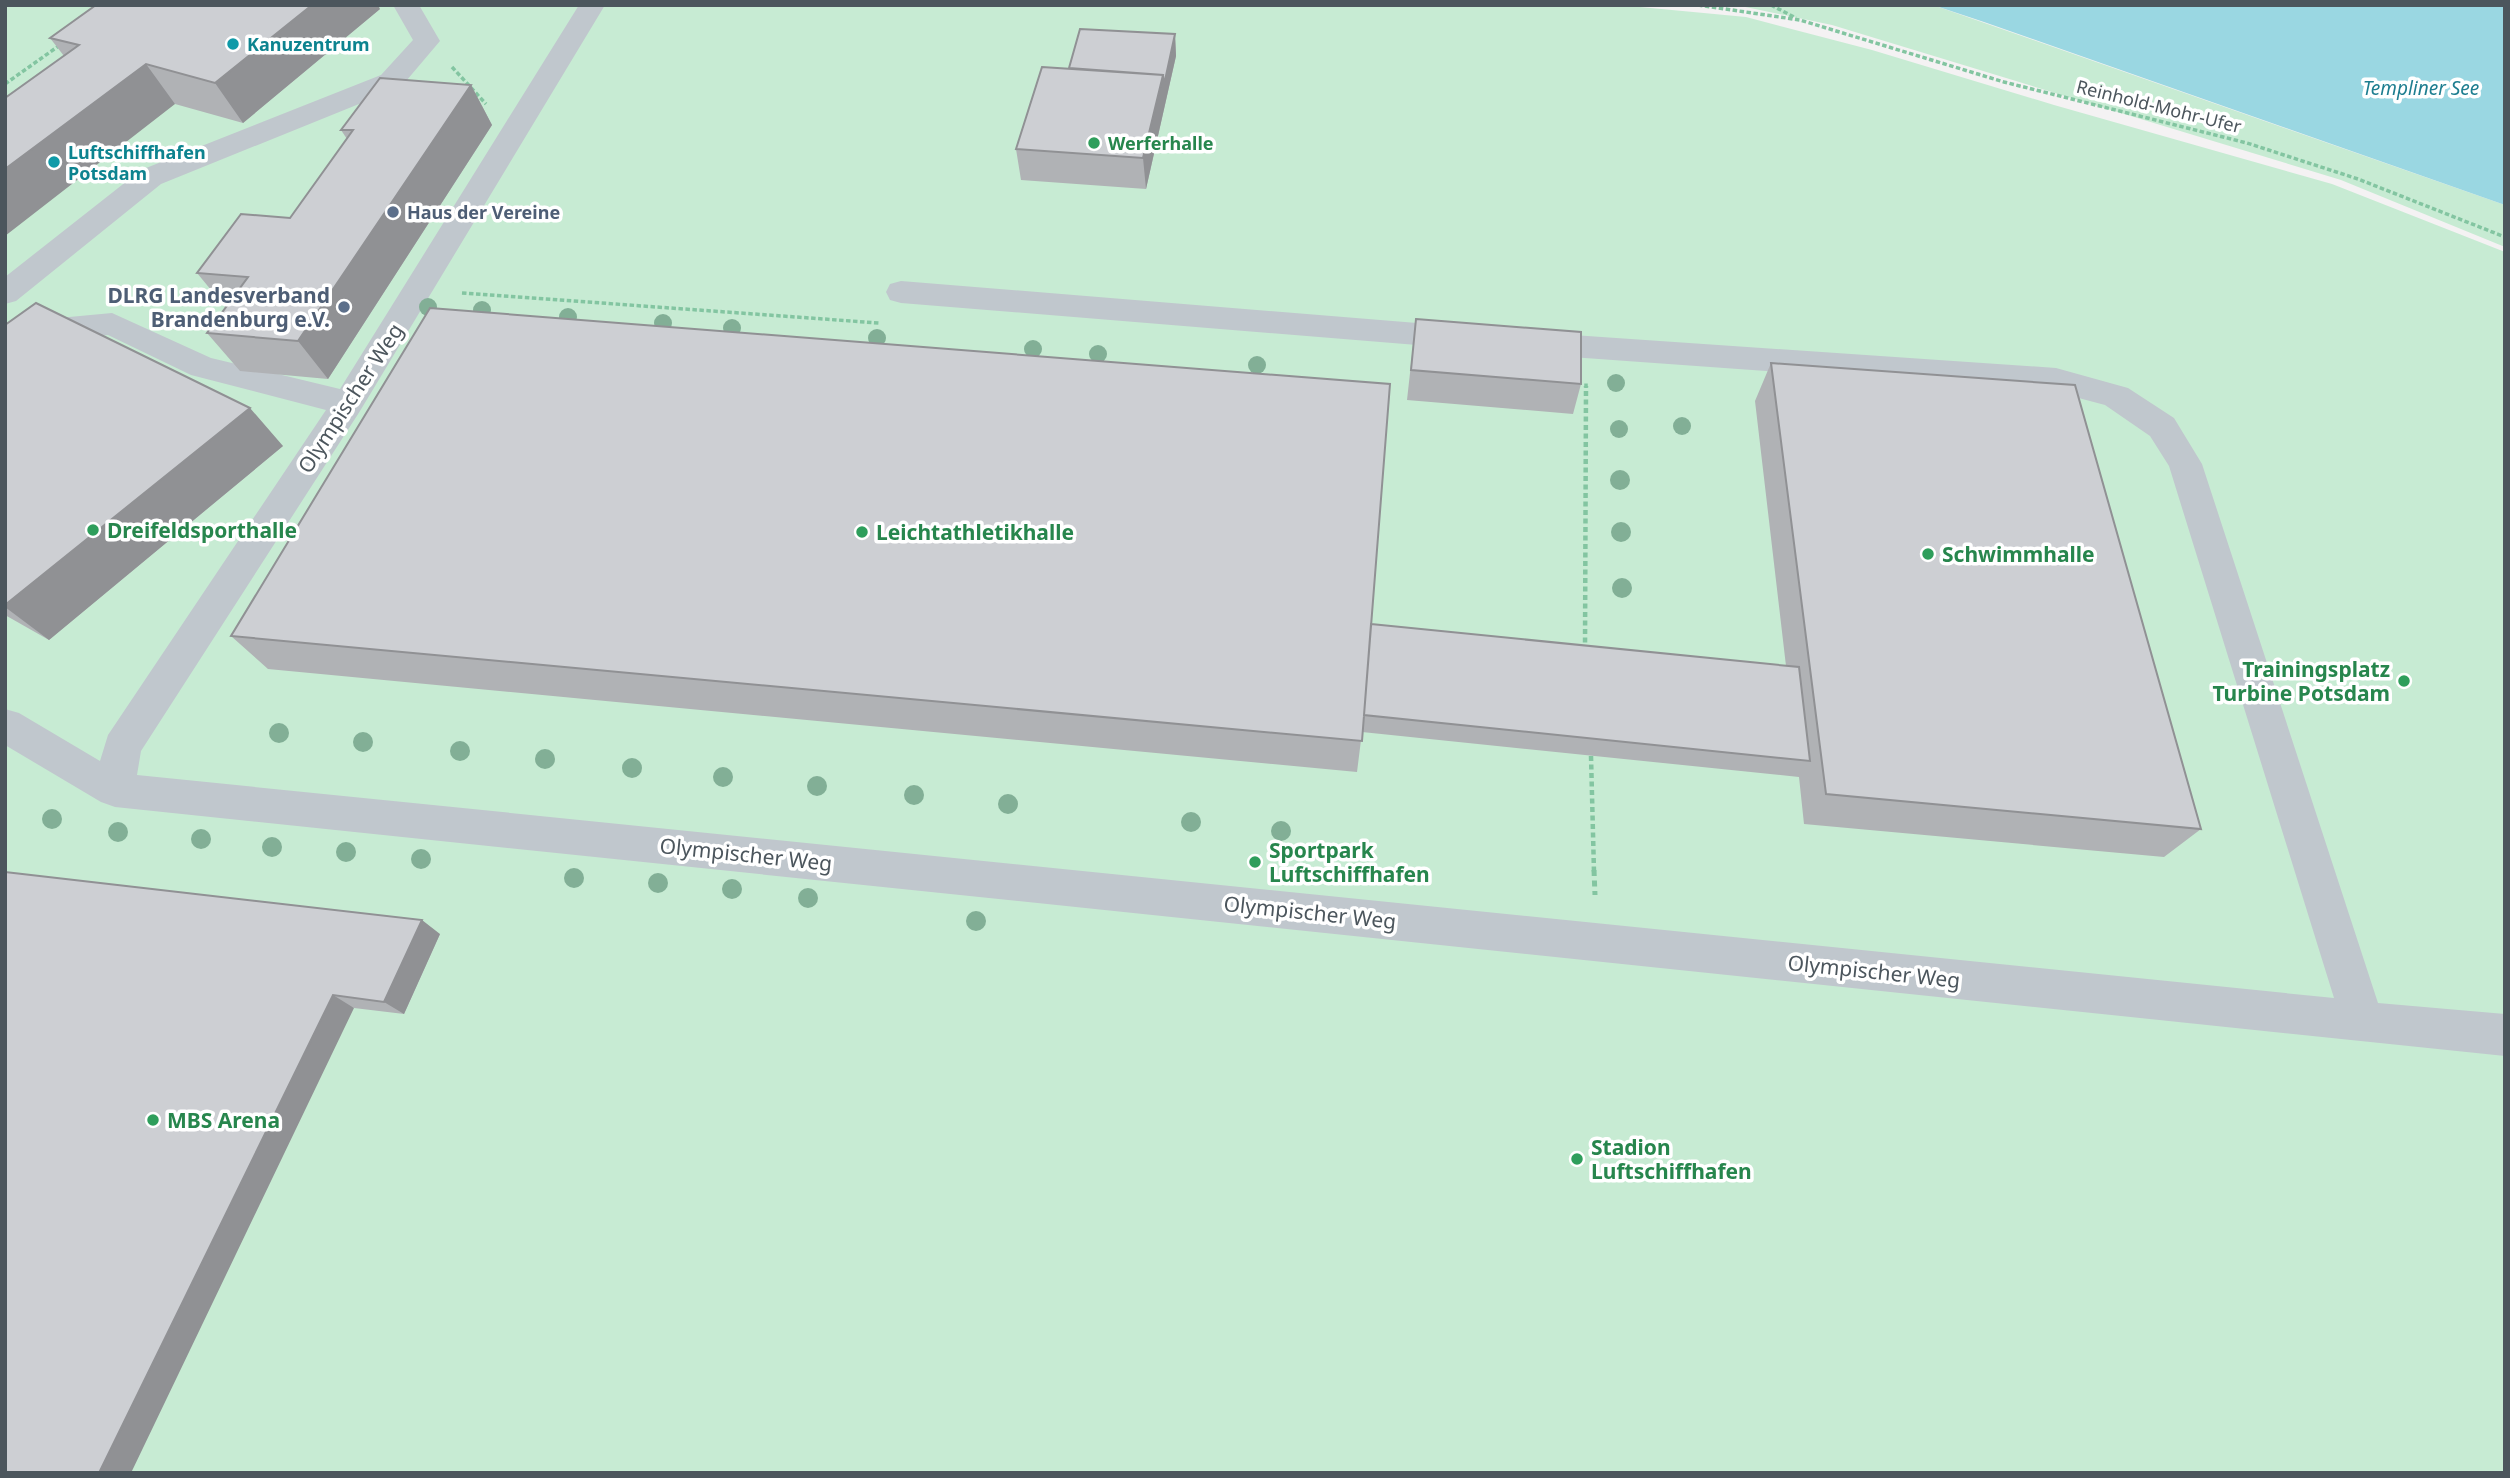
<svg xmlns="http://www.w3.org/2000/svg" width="2510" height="1478" font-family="'Noto Sans',sans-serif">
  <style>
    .green { fill: #c7ebd3 }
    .water { fill: #9ad7e2 }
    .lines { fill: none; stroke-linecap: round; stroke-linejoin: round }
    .path-far2 { stroke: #83c5a1; stroke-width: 3.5; stroke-dasharray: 4.5 2.5; stroke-linecap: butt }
    .path-far1 { stroke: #83c5a1; stroke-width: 4.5; stroke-dasharray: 5 3.5; stroke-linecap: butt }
    .path { stroke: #83c5a1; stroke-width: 5; stroke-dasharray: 6 4.5; stroke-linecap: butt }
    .minor { fill: #c0c7cd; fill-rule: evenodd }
    .tree { fill: #82af96 }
    .wall { fill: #b0b2b5 }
    .shaded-wall { fill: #909194 }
    .building { fill: #cdcfd3; stroke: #909194; stroke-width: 2 }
    .culture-dot { fill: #0f9aa8; stroke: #fff; stroke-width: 2.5 }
    .leisure-dot { fill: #2e9e5b; stroke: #fff; stroke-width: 2.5 }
    .service-dot { fill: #5c6f8a; stroke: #fff; stroke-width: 2.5 }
    .labels { text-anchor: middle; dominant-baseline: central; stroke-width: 7; stroke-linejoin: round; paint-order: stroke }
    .far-culture-label { font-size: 18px; font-weight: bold; fill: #0d838f; stroke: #fff; text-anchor: start }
    .far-street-label { font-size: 18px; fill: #4c565d; stroke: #fff }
    .far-leisure-label { font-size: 18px; font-weight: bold; fill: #27864d; stroke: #fff; text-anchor: start }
    .far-service-label { font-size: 18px; font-weight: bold; fill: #4e5e75; stroke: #fff; text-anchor: start }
    .far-water-label { font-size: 19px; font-style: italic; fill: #1e7e90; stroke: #fff }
    .service-label { font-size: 21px; font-weight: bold; fill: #4e5e75; stroke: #fff; text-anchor: end }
    .street-label { font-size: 21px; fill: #4c565d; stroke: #fff }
    .leisure-label { font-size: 21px; font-weight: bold; fill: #27864d; stroke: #fff; text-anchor: start }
  </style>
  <rect width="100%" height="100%" fill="#f4f2f3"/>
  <path class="green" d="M5 5H1619L1746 17 1872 50 2054 105 2332 184 2505 252V1473H5Z
    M1736 5H1933L2505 205V247L2341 180 1832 25Z"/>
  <path class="water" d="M1933 5H2505V205L1984 22Z"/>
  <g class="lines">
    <path class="path-far2" d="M1698 5 1800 20 2004 82 2247 143 2358 179 2505 237
      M1771 5 1796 18
      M452 67 486 104
      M5 84 60 45
      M462 293 879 323
      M1586 388V383"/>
    <path class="path-far1" d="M1585 651 1586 386
      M1591 756 1594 872"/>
    <path class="path" d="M1594 870 1595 895"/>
    <path class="minor" d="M393 5H419L440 41 401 87 161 184 16 301 5 304V277L141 170 381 75 413 40Z
      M579 5H605L360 411 141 751 137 775 2334 998 2169 466 2150 436 2105 405 2056 392 1529 354 1518 351 1513 343 1518 335 1529 332 2056 368 2128 388 2174 418 2202 464 2378 1003 2505 1014V1056L115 807 101 802 5 745V709L19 713 100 761 108 735 326 410 191 375 108 335 5 345V323L112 313 211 358 340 389Z
      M901 281 1466 327 1477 330 1482 338 1477 346 1466 349 901 303 890 300 886 292 890 284Z"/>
  </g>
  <g class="tree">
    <circle cx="428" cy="307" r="9"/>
    <circle cx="482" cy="310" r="9"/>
    <circle cx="568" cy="317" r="9"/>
    <circle cx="663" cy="323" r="9"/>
    <circle cx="732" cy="328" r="9"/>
    <circle cx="877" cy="338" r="9"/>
    <circle cx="1033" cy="349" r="9"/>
    <circle cx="1098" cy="354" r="9"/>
    <circle cx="1257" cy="365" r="9"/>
    <circle cx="1616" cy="383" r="9"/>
    <circle cx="1682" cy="426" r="9"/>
    <circle cx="1619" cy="429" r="9"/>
    <circle cx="1620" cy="480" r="10"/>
    <circle cx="1621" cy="532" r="10"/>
    <circle cx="1622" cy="588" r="10"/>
    <circle cx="279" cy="733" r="10"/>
    <circle cx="363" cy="742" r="10"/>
    <circle cx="460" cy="751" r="10"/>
    <circle cx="545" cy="759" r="10"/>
    <circle cx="632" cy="768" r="10"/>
    <circle cx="723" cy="777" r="10"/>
    <circle cx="817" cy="786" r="10"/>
    <circle cx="914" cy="795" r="10"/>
    <circle cx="1008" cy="804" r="10"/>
    <circle cx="52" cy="819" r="10"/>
    <circle cx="1191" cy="822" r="10"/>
    <circle cx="1281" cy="831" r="10"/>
    <circle cx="118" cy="832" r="10"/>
    <circle cx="201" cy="839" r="10"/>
    <circle cx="272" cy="847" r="10"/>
    <circle cx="346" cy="852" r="10"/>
    <circle cx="421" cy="859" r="10"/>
    <circle cx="574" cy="878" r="10"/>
    <circle cx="658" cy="883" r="10"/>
    <circle cx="732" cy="889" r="10"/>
    <circle cx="808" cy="898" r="10"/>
    <circle cx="976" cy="921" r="10"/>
  </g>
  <path class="wall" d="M380 9 243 123 175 104 64 56 50 38Z
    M1175 34 1176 56 1146 189 1021 180 1016 149 1069 68Z
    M471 85 492 125 328 379 240 371 207 333 226 308 197 273 290 218 347 139 341 130Z
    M1416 319 1581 384 1573 414 1407 400Z
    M5 325 283 446 49 640 5 615Z
    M1771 363 2201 829 2164 857 1804 824 1799 777 1362 732 1357 772 268 669 231 636 1371 624 1786 666 1755 401Z
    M5 872 440 934 404 1014 354 1008Z"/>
  <path class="shaded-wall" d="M312 5H378L380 9 243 123 215 83Z
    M1175 34 1176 56 1146 189 1143 158 1163 75Z
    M146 64 175 104 5 236V169Z
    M471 85 492 125 328 379 298 341Z
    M250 408 283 446 49 640 5 607V605Z
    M422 920 440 934 404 1014 384 1002Z
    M333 995 354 1008 131 1473H99Z"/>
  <path class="building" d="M96 5H312L215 83 146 64 5 169V98L79 45 50 38Z
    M1080 29 1175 34 1164 85 1163 75 1069 68Z
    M1042 67 1163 75 1143 158 1016 149Z
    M380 78 471 85 298 341 207 333 248 277 197 273 241 214 290 218 353 130H341Z
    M36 303 250 408 5 605V325Z
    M430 308 1390 384 1362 741 231 636Z
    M1416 319 1581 332V384L1411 370Z
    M1771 363 2075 385 2201 829 1826 794Z
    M1371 624 1799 667 1810 761 1364 715Z
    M5 872 422 920 384 1002 333 995 99 1473H5Z"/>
  <g class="culture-dot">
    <circle cx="233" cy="44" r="7"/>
    <circle cx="54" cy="162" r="7"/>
  </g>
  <g class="leisure-dot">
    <circle cx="1094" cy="143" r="7"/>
    <circle cx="93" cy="530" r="7"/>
    <circle cx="862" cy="532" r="7"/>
    <circle cx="1928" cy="554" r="7"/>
    <circle cx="2404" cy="681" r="7"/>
    <circle cx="1255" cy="862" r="7"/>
    <circle cx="153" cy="1120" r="7"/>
    <circle cx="1577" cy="1159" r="7"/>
  </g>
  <g class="service-dot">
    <circle cx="393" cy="212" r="7"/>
    <circle cx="344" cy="307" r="7"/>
  </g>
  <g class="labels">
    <g class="far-culture-label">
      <text x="247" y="44">Kanuzentrum</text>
      <text x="68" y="152">Luftschiffhafen<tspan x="68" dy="21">Potsdam</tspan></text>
    </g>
    <g class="far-street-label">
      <text transform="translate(2159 106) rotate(14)">Reinhold-Mohr-Ufer</text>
    </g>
    <g class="far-leisure-label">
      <text x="1108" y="143">Werferhalle</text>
    </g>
    <g class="far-service-label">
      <text x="407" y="212">Haus der Vereine</text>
    </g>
    <g class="far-water-label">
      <text x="2421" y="88">Templiner See</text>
    </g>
    <g class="service-label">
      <text x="330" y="295">DLRG Landesverband<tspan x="330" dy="24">Brandenburg e.V.</tspan></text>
    </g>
    <g class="street-label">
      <text transform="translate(350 398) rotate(-57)">Olympischer Weg</text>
      <text transform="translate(746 854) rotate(6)">Olympischer Weg</text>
      <text transform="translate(1310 912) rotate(6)">Olympischer Weg</text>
      <text transform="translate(1874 971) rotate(6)">Olympischer Weg</text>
    </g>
    <g class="leisure-label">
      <text x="107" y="530">Dreifeldsporthalle</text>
      <text x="876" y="532">Leichtathletikhalle</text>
      <text x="1942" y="554">Schwimmhalle</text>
      <text x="2390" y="669" text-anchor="end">Trainingsplatz<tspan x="2390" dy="24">Turbine Potsdam</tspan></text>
      <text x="1269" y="850">Sportpark<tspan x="1269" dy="24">Luftschiffhafen</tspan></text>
      <text x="167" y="1120">MBS Arena</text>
      <text x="1591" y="1147">Stadion<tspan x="1591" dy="24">Luftschiffhafen</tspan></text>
    </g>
  </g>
  <rect width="2510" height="1478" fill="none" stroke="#4c565d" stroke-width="14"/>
</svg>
